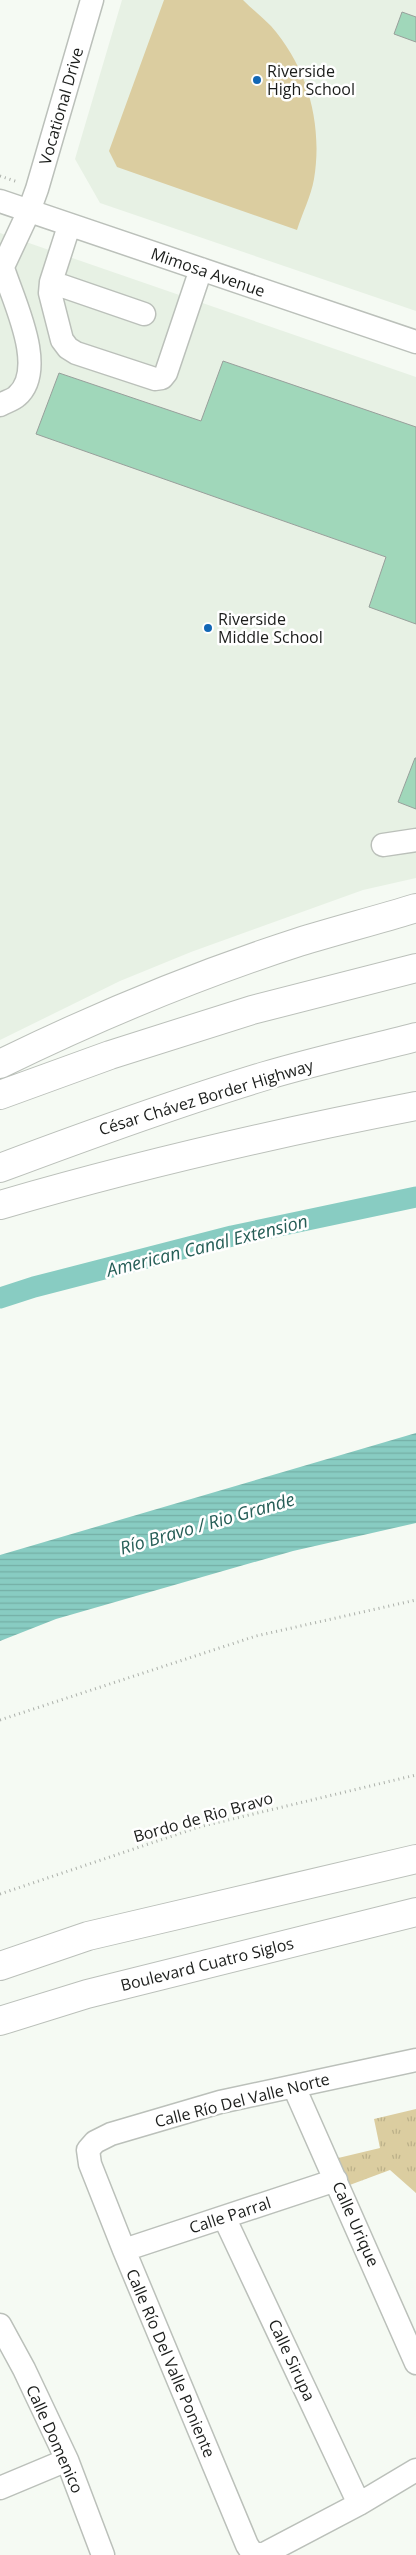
<svg xmlns="http://www.w3.org/2000/svg" width="416" height="2555" font-family="'Open Sans',sans-serif">
  <style>
    .built { fill: #e7f1e4 }
    .park { fill: url(#park-tufts) }
    .garden { fill: #dbcda0 }
    .water { fill: url(#water-rules) }
    .lines { fill: none; stroke-linecap: round; stroke-linejoin: round }
    .canal { stroke: #88ccc2; stroke-width: 21 }
    .building { fill: #a0d7ba; stroke: #989f9b }
    .minor-casing { stroke: #bbc0ba; stroke-width: 25 }
    .highway-casing { stroke: #bbc0ba; stroke-width: 30 }
    .path { stroke: #acb0aa; stroke-width: 3; stroke-dasharray: 1 4; stroke-linecap: butt }
    .minor { stroke: #fff; stroke-width: 22 }
    .highway { stroke: #fff; stroke-width: 28 }
    .poi-dot { fill: #1267b5; stroke: #fff; stroke-width: 2 }
    .labels { text-anchor: middle; dominant-baseline: central; stroke-width: 5; stroke-linejoin: round; paint-order: stroke }
    .poi-label { font-size: 16px; fill: #1b1d1b; stroke: #fff; text-anchor: start }
    .street-label { font-size: 16px; fill: #1b1d1b; stroke: #fff }
    .water-label { font-size: 18px; font-style: italic; fill: #265e57; stroke: #fff }
  </style>
  <defs>
    <pattern id="park-tufts" width="24" height="20" patternUnits="userSpaceOnUse" patternTransform="scale(1.25)"><rect width="24" height="20" fill="#dbcda0"/><path d="M3 7l-1-3M5 7V3M7 7l1-3M15 17l-1-3M17 17v-4M19 17l1-3" fill="none" stroke="#bbb089"/></pattern>
    <pattern id="water-rules" width="6" height="5" patternUnits="userSpaceOnUse" patternTransform="scale(1.25)"><rect width="6" height="5" fill="#88ccc2"/><path d="M0 2.5h6" fill="none" stroke="#75afa6"/></pattern>
  </defs>
  <rect width="100%" height="100%" fill="#f5faf3"/>
  <path class="built" d="M122 0H416V311L100 203 75 159Z
    M0 233 416 377V878L363 890 191 952 120 981 0 1040Z"/>
  <path class="park" d="M416 2109V2193L390 2170 347 2186 334 2159 380 2148 374 2119Z"/>
  <path class="garden" d="M164 0H243C252 9 262 17 271 26 308 68 323 125 314 179 311 196 302 214 297 230L117 167 109 151Z"/>
  <path class="water" d="M416 1433V1523L293 1551 56 1619 0 1641V1555Z"/>
  <g class="lines">
    <path class="canal" d="M0 1298 34 1287 232 1236 416 1197"/>
  </g>
  <path class="building" d="M402 12 416 17V42L394 34Z
    M223 361 416 427V624L369 607 386 557 36 434 59 373 201 421Z
    M415 758H416V809L398 802Z"/>
  <g class="lines">
    <g class="minor-casing">
      <path id="minor" d="M0 201 416 342
        M69 226 51 282 50 293 62 340 68 348 76 353 155 379 162 378 166 373 201 269
        M0 273 29 211 37 189 92 0
        M51 282 144 314
        M0 405C5 402 13 400 17 396 48 369 13 300 3 268
        M383 845 416 840
        M294 2087 416 2363
        M224 2217 359 2504
        M124 2250 336 2180
        M0 2325 24 2369 67 2460 103 2555
        M0 2488 67 2460
        M260 2555 251 2551 247 2545 124 2250 90 2164 88 2150 95 2142 111 2134 220 2102 416 2060
        M262 2555 359 2504 416 2470"/>
    </g>
    <g class="highway-casing">
      <path id="highway" d="M0 1064C96 1017 197 975 299 942 338 930 377 920 416 908
        M0 1095 110 1055 252 1010 416 968
        M0 1168C88 1135 176 1103 265 1076 315 1061 366 1050 416 1037
        M0 1205C137 1165 276 1133 416 1106
        M0 1966 88 1936 416 1859
        M0 2021 87 1994 416 1912"/>
    </g>
    <path class="path" d="M0 176 18 182
      M0 1720 256 1636 416 1600
      M0 1894 199 1827 416 1775"/>
    <use href="#minor" class="minor"/>
    <use href="#highway" class="highway"/>
  </g>
  <g class="poi-dot">
    <circle cx="257" cy="80" r="5"/>
    <circle cx="208" cy="628" r="5"/>
  </g>
  <g class="labels">
    <g class="poi-label">
      <text x="267" y="71">Riverside<tspan x="267" dy="18">High School</tspan></text>
      <text x="218" y="619">Riverside<tspan x="218" dy="18">Middle School</tspan></text>
    </g>
    <g class="street-label">
      <text transform="translate(61 106) rotate(-74)">Vocational Drive</text>
      <text transform="translate(208 272) rotate(19)">Mimosa Avenue</text>
      <text transform="translate(206 1097) rotate(-17)">César Chávez Border Highway</text>
      <text transform="translate(203 1817) rotate(-16)">Bordo de Rio Bravo</text>
      <text transform="translate(207 1964) rotate(-14)">Boulevard Cuatro Siglos</text>
      <text transform="translate(242 2100) rotate(-14)">Calle Río Del Valle Norte</text>
      <text transform="translate(230 2215) rotate(-18)">Calle Parral</text>
      <text transform="translate(356 2224) rotate(66)">Calle Urique</text>
      <text transform="translate(292 2360) rotate(65)">Calle Sirupa</text>
      <text transform="translate(171 2363) rotate(67)">Calle Río Del Valle Poniente</text>
      <text transform="translate(55 2439) rotate(66)">Calle Domenico</text>
    </g>
    <g class="water-label">
      <text transform="translate(207 1245) rotate(-14)">American Canal Extension</text>
      <text transform="translate(207 1523) rotate(-16)">Río Bravo / Rio Grande</text>
    </g>
  </g>
</svg>
